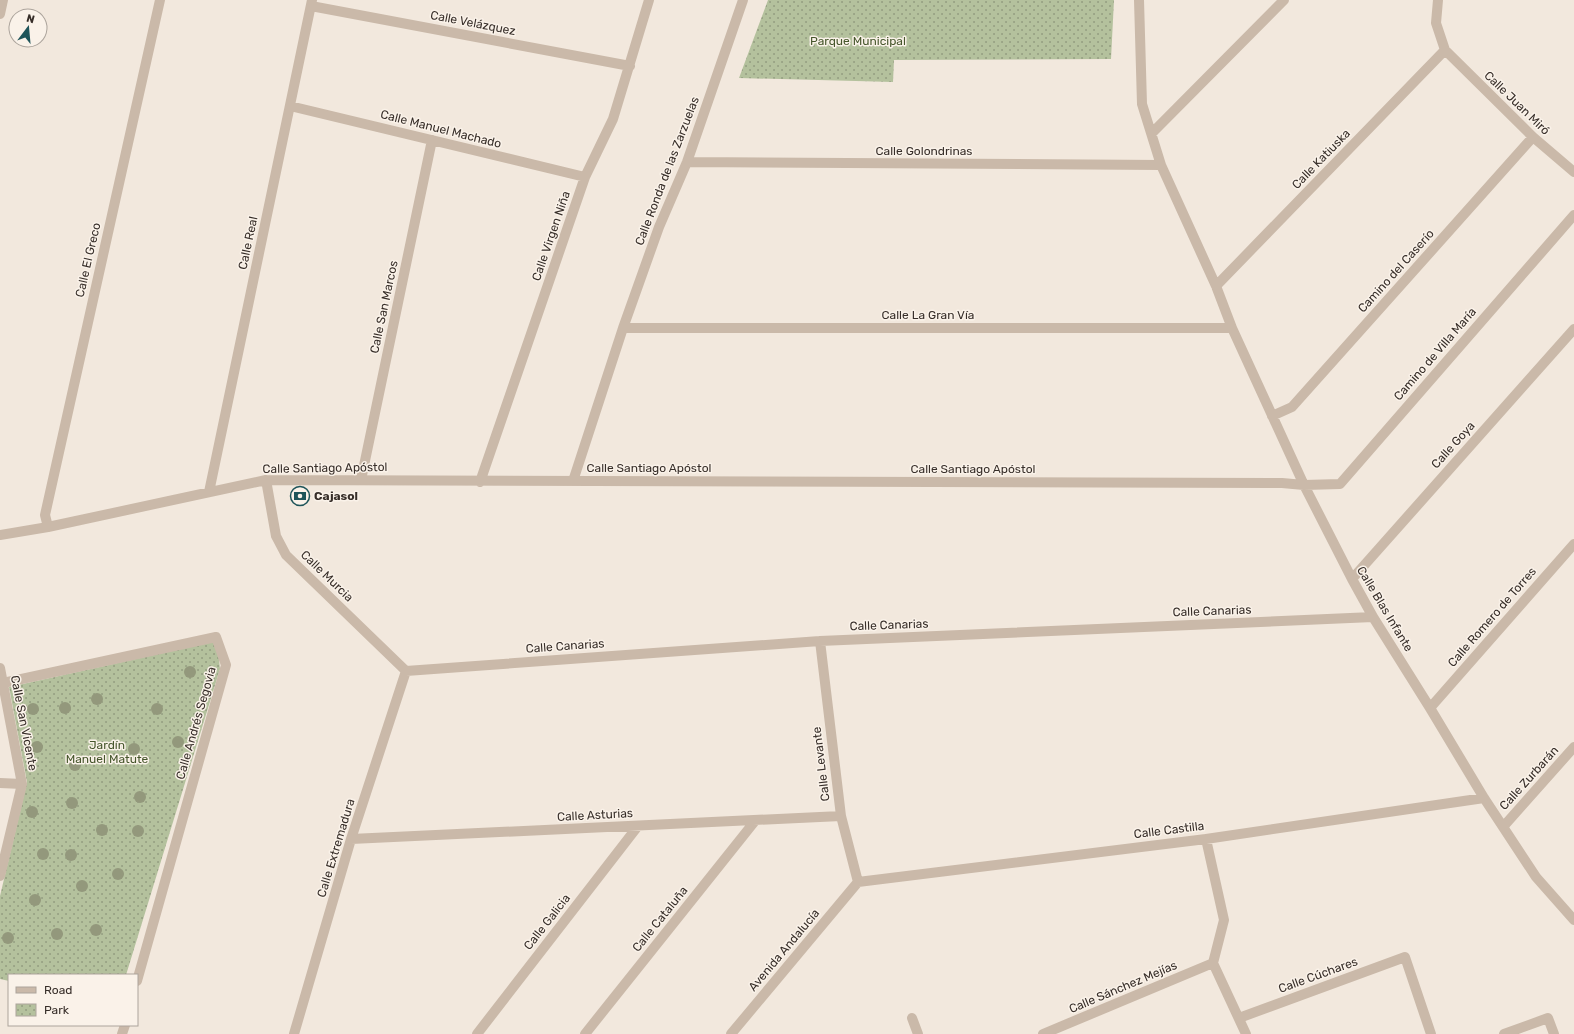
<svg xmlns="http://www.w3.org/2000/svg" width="1574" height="1034" font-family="Rubik,sans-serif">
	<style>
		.park { fill: url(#park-dots) }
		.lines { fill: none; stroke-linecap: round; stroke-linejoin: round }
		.minor { stroke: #cab9a9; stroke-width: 10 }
		.tree { fill: #93987c }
		.labels { text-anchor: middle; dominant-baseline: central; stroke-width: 3; stroke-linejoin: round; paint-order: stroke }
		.street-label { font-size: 12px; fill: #372e29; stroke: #faf2e9 }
		.park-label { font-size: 12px; fill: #46562c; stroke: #faf2e9 }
		.poi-label { font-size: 12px; font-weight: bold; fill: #372e29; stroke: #faf2e9; text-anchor: start }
	</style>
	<defs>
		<pattern id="park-dots" width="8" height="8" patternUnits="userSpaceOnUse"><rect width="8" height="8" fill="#b4c19d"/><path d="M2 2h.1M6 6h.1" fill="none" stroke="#939d80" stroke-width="1.8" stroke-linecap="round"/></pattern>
	</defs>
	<rect width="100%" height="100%" fill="#f2e8dd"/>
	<path class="park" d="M 768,0 L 1114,0 L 1111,59 L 894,60 L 893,82 L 739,78 Z
		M 217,641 L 220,669 L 126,975 L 9,975 L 9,981 L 0,979 L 0,896 L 27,782 L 9,687 Z"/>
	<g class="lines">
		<path class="minor" d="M 1139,0 L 1142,104 L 1161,165 L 1216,286 L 1232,328 L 1304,485 L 1352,579 L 1373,617 L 1430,708 L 1484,798 L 1536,877 L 1574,920
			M 1438,0 L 1436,23 L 1445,50 L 1533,137 L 1574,172
			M 311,6 L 630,66
			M 0,14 L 3,0
			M 290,106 L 585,177
			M 1152,133 L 1284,0
			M 687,162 L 1161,165
			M 1216,286 L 1445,50
			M 623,328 L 1232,328
			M 1272,416 L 1292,407 L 1533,137
			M 266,480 L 276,536 L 286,555 L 406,671
			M 361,480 L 432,140
			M 573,481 L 623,328 L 659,227 L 687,162 L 743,0
			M 480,482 L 585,177 L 613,119 L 649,0
			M 209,492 L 312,0
			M 48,527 L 45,515 L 160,0
			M 0,535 L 48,527 L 266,480 L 1282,483 L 1304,485 L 1340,484 L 1574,215
			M 1352,579 L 1574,329
			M 820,641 L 841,816 L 858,882
			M 0,668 L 22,784 L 0,876
			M 406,671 L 820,641 L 1373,617
			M 3,683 L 216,637 L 226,665 L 137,981
			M 1430,708 L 1574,544
			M 0,783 L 22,784
			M 1503,827 L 1574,747
			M 351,839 L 841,816
			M 1206,839 L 1224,920 L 1213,963 L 1246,1034
			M 858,882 L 1206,839 L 1484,798
			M 912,1018 L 918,1034
			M 1239,1018 L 1405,957 L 1431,1034
			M 122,1034 L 125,1025
			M 294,1034 L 351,839 L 406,671
			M 477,1034 L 638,826
			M 585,1034 L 755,821
			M 731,1034 L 858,882
			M 1043,1034 L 1213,963
			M 1504,1034 L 1548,1018 L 1554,1034"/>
	</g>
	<g class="tree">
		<circle cx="190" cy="672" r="6"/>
		<circle cx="97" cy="699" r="6"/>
		<circle cx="65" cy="708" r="6"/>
		<circle cx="33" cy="709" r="6"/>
		<circle cx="157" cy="709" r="6"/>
		<circle cx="178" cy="742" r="6"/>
		<circle cx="37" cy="747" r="6"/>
		<circle cx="134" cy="749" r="6"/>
		<circle cx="75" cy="765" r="6"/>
		<circle cx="140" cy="797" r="6"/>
		<circle cx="72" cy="803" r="6"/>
		<circle cx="32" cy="812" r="6"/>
		<circle cx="102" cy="830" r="6"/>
		<circle cx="138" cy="831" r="6"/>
		<circle cx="43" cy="854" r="6"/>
		<circle cx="71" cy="855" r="6"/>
		<circle cx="118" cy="874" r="6"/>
		<circle cx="82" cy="886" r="6"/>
		<circle cx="35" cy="900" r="6"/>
		<circle cx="96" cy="930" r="6"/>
		<circle cx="57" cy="934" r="6"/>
		<circle cx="8" cy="938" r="6"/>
	</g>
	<defs>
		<g id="bank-ring" transform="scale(1)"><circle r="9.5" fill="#faf2e9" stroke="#1e5459" stroke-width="1.5"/><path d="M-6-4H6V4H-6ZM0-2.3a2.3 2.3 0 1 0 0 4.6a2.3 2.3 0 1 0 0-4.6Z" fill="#1e5459"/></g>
	</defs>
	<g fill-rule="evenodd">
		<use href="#bank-ring" x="300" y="496"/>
	</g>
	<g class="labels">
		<g class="street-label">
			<text transform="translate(473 23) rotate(11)">Calle Velázquez</text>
			<text transform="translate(1517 103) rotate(44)">Calle Juan Miró</text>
			<text transform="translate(441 129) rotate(14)">Calle Manuel Machado</text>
			<text x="924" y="151">Calle Golondrinas</text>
			<text transform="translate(1321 159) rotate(-46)">Calle Katiuska</text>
			<text transform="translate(667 171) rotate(-69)">Calle Ronda de las Zarzuelas</text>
			<text transform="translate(551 236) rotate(-71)">Calle Virgen Niña</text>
			<text transform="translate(248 243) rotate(-78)">Calle Real</text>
			<text transform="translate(88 260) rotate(-77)">Calle El Greco</text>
			<text transform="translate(1396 271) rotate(-48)">Camino del Caserío</text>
			<text transform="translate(384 307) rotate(-78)">Calle San Marcos</text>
			<text x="928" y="315">Calle La Gran Vía</text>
			<text transform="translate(1435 354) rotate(-49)">Camino de Villa María</text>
			<text transform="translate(1453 445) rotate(-48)">Calle Goya</text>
			<text transform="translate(325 468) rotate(-1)">Calle Santiago Apóstol</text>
			<text x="649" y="468">Calle Santiago Apóstol</text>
			<text x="973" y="469">Calle Santiago Apóstol</text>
			<text transform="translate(327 576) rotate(44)">Calle Murcia</text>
			<text transform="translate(1385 609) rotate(59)">Calle Blas Infante</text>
			<text transform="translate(1212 611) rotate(-2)">Calle Canarias</text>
			<text transform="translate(1492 617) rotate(-49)">Calle Romero de Torres</text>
			<text transform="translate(889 625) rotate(-2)">Calle Canarias</text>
			<text transform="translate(565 646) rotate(-4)">Calle Canarias</text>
			<text transform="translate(24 723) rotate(79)">Calle San Vicente</text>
			<text transform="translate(196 723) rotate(-74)">Calle Andrés Segovia</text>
			<text transform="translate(821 764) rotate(-97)">Calle Levante</text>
			<text transform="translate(1529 778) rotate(-48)">Calle Zurbarán</text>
			<text transform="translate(595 815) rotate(-3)">Calle Asturias</text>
			<text transform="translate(1169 830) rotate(-7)">Calle Castilla</text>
			<text transform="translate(336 848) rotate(-73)">Calle Extremadura</text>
			<text transform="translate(660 919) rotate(-51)">Calle Cataluña</text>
			<text transform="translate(547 922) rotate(-52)">Calle Galicia</text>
			<text transform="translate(784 950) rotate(-50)">Avenida Andalucía</text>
			<text transform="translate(1318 975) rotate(-20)">Calle Cúchares</text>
			<text transform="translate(1123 987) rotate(-23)">Calle Sánchez Mejías</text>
		</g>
		<g class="park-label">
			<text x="858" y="41">Parque Municipal</text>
			<text x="107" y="745">Jardín<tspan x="107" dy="14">Manuel Matute</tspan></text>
		</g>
		<g class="poi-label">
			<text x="314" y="496">Cajasol</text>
		</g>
	</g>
	<rect x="8" y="974" width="130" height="52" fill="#faf2e9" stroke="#aca49c"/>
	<rect x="16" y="987" width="20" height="6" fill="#cab9a9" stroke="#aca49c"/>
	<text x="44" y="994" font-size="12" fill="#372e29">Road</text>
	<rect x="16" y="1004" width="20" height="12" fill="url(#park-dots)" stroke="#aca49c"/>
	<text x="44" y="1014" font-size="12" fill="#372e29">Park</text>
	<g transform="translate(28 28) rotate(16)"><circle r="19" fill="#faf2e9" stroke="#aca49c"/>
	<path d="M0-3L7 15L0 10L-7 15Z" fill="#1e5459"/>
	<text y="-6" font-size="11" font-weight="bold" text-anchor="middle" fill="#372e29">N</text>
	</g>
</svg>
